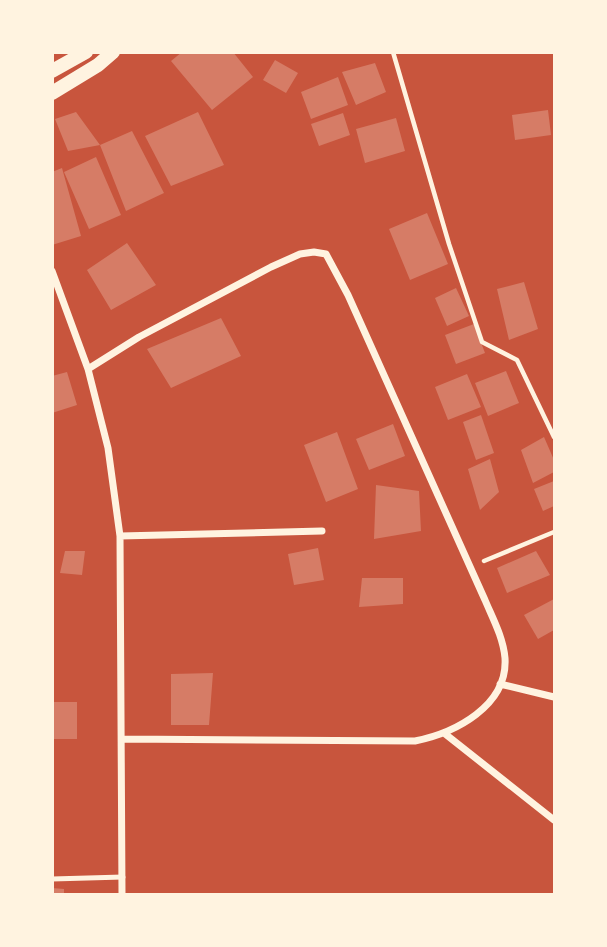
<svg xmlns="http://www.w3.org/2000/svg" width="607" height="947" font-family="'Fira Sans',sans-serif">
	<style>
		.building { fill: #d67c66 }
		.lines { fill: none; stroke-linecap: round; stroke-linejoin: round }
		.path { stroke: #fff3e0; stroke-width: 4.5 }
		.service { stroke: #fff3e0; stroke-width: 5 }
		.minor { stroke: #fff3e0; stroke-width: 7 }
		.secondary { stroke: #fff3e0; stroke-width: 14 }
	</style>
	<rect width="100%" height="100%" fill="#c8553d"/>
	<path class="building" d="M 182,52 L 233,52 L 253,77 L 212,110 L 171,61 Z
		M 275,60 L 298,73 L 286,93 L 263,80 Z
		M 375,63 L 386,92 L 356,105 L 342,72 Z
		M 338,77 L 348,105 L 311,119 L 301,92 Z
		M 548,110 L 551,135 L 515,140 L 512,115 Z
		M 76,112 L 100,145 L 68,151 L 55,119 Z
		M 198,112 L 224,165 L 171,186 L 145,136 Z
		M 343,113 L 350,135 L 319,146 L 311,124 Z
		M 396,118 L 405,151 L 365,163 L 356,129 Z
		M 132,131 L 164,193 L 126,211 L 100,145 Z
		M 96,157 L 121,215 L 89,229 L 64,172 Z
		M 62,168 L 81,236 L 52,245 L 52,172 Z
		M 427,213 L 448,264 L 410,280 L 389,229 Z
		M 127,243 L 156,285 L 111,310 L 87,270 Z
		M 524,282 L 538,329 L 509,340 L 497,289 Z
		M 456,288 L 469,316 L 447,326 L 435,298 Z
		M 221,318 L 241,356 L 171,388 L 147,349 Z
		M 474,324 L 485,353 L 456,364 L 445,335 Z
		M 506,371 L 519,403 L 488,416 L 475,383 Z
		M 67,372 L 77,405 L 52,413 L 52,376 Z
		M 467,374 L 481,407 L 448,420 L 435,387 Z
		M 481,415 L 494,453 L 476,460 L 463,422 Z
		M 393,424 L 405,456 L 369,470 L 356,439 Z
		M 337,432 L 358,489 L 326,502 L 304,445 Z
		M 544,437 L 554,460 L 554,472 L 533,483 L 521,450 Z
		M 490,459 L 499,492 L 480,510 L 468,469 Z
		M 554,481 L 554,506 L 543,511 L 534,489 Z
		M 376,485 L 419,491 L 421,531 L 374,539 Z
		M 318,548 L 324,580 L 294,585 L 288,554 Z
		M 65,551 L 85,551 L 82,575 L 60,573 Z
		M 536,551 L 550,575 L 507,593 L 497,568 Z
		M 362,578 L 403,578 L 403,604 L 359,607 Z
		M 554,599 L 554,630 L 538,639 L 524,615 Z
		M 213,673 L 209,725 L 171,725 L 171,674 Z
		M 52,702 L 77,702 L 77,739 L 52,739 Z
		M 52,888 L 64,889 L 64,894 L 52,894 Z"/>
	<g class="lines">
		<path class="path" d="M 393,52 L 449,244 L 482,342 L 517,360 L 554,437
			M 484,561 L 554,532"/>
		<path class="service" d="M 52,879 L 123,877"/>
		<path class="minor" d="M 52,271 L 88,369 L 139,337 L 271,267 L 300,254 L 314,252 L 326,254 L 348,295 L 485,600 C 493,619 503,637 505,658 C 508,706 455,733 415,741 L 123,739
			M 88,369 L 108,448 L 120,536 L 122,894
			M 120,536 L 322,531
			M 500,684 L 554,697
			M 444,733 L 554,820"/>
		<path class="secondary" d="M 52,71 L 86,52
			M 52,93 L 98,65 L 113,52"/>
	</g>
	<rect width="607" height="947" fill="none" stroke="#fff3e0" stroke-width="108"/>
</svg>
